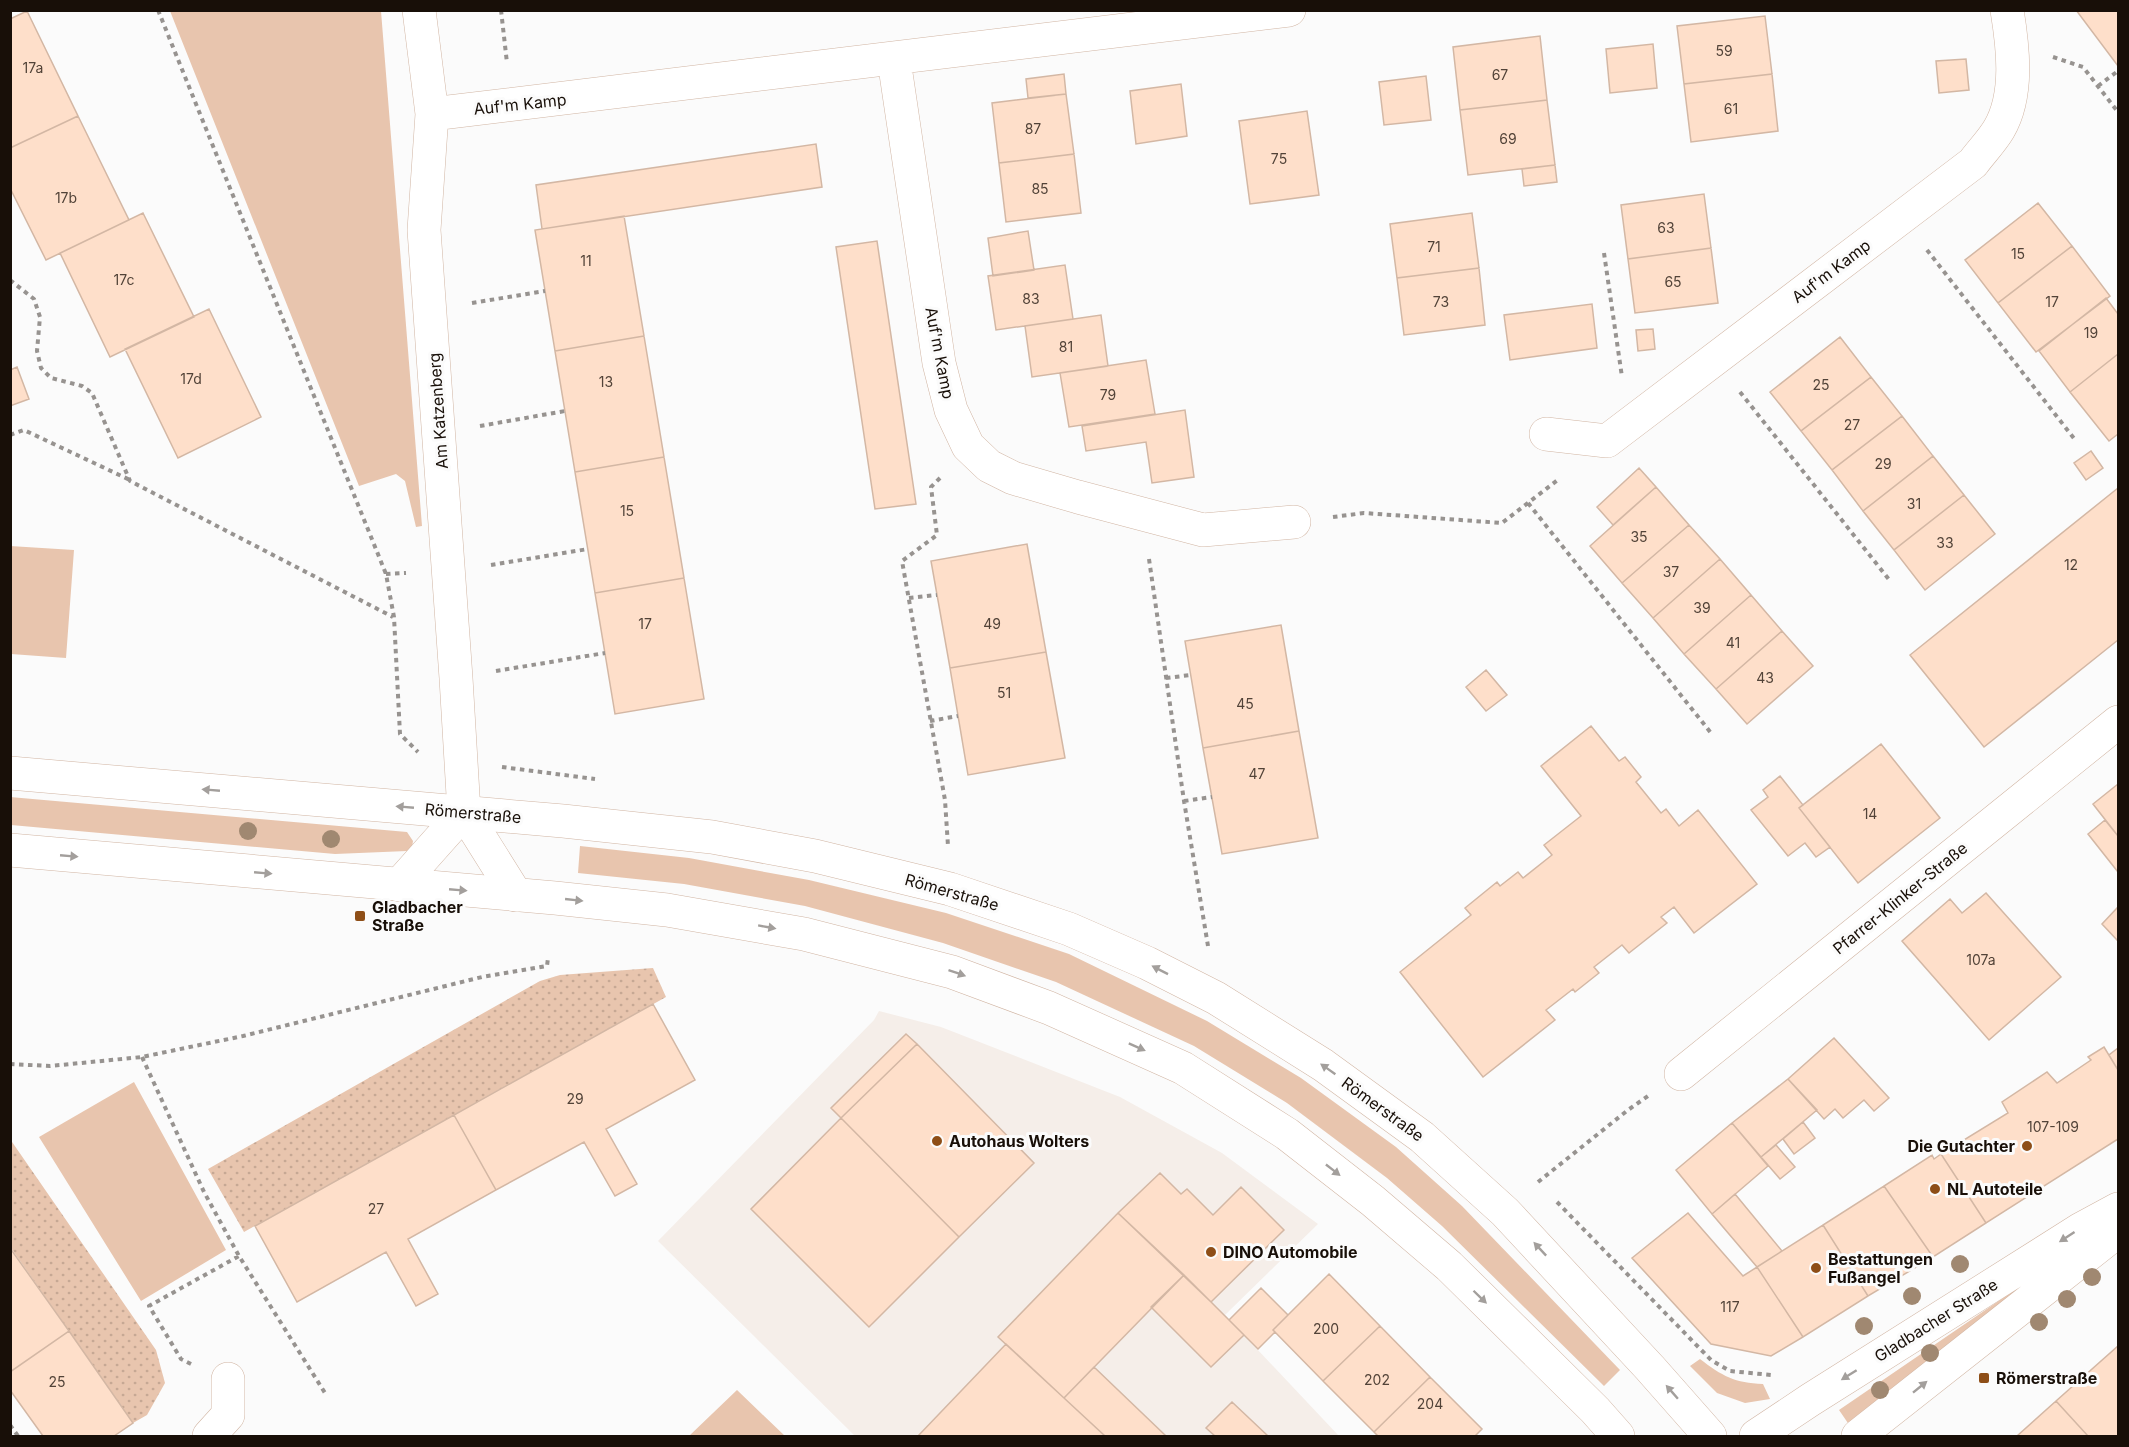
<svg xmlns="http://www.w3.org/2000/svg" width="2129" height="1447" font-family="Inter,sans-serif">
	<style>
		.built { fill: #f5eee9 }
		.green { fill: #e8c5ae }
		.garden { fill: url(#garden-dots) }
		.building { fill: #fedfca; stroke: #d3b7a4; stroke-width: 1.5 }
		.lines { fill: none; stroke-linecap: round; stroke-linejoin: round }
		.street-casing { stroke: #d1b5a3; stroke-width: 34 }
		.secondary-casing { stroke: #d1b5a3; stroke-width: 34 }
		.path { stroke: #979390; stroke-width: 4; stroke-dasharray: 4.5 4.5; stroke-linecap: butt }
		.street { stroke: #fff; stroke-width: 33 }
		.secondary { stroke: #fff; stroke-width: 33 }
		.tree { fill: #a08871 }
		.oneway { fill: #a39f9c }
		.poi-dot { fill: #8e4e17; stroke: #fbfbfb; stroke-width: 2 }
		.labels { text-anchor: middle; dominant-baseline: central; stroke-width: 6; stroke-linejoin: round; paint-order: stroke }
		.number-label { font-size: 14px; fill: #524338 }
		.street-label { font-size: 16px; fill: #180f08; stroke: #fbfbfb }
		.poi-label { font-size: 16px; font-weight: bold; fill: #180f08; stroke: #fbfbfb; text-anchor: start }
	</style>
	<defs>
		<pattern id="garden-dots" width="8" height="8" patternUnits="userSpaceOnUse" patternTransform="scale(1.5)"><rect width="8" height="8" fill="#e8c5ae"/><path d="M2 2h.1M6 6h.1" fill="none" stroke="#c6a894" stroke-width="1.8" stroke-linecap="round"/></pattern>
	</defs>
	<rect width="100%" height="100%" fill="#fbfbfb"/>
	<path class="built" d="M 879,1011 L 941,1027 L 1120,1097 L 1222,1153 L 1318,1224 L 1225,1315 L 1339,1436 L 855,1436 L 658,1241 L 874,1020 Z"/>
	<path class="green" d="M 170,11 L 381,11 L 422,526 L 416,527 L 405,481 L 396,474 L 359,486 Z
		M 10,546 L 74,550 L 66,658 L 11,654 Z
		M 10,797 L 407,832 L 413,841 L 412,847 L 407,851 L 335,854 L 11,825 Z
		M 580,846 L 689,858 L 809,880 L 946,913 L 1069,954 L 1207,1021 L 1301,1078 L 1396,1147 L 1462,1206 L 1620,1370 L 1604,1386 L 1442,1226 L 1387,1178 L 1287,1103 L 1194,1046 L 1056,982 L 943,943 L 805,906 L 684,884 L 578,873 Z
		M 134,1082 L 226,1250 L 141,1301 L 39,1137 Z
		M 2036,1284 L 1852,1429 L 1839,1410 L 2022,1285 Z
		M 1700,1359 C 1722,1376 1735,1383 1763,1384 L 1770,1399 L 1745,1403 L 1717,1393 L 1690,1366 Z
		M 737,1390 L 785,1436 L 689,1436 Z"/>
	<path class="garden" d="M 653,968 L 666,997 L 244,1232 L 208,1169 L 540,981 L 560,975 Z
		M 10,1139 L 156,1350 L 165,1383 L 147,1415 L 133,1423 L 11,1248 Z"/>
	<path class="building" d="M 2076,10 L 2118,10 L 2118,66 Z
		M 27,11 L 78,116 L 10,148 L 10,19 Z
		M 1765,16 L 1772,74 L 1684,84 L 1677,26 Z
		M 1540,36 L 1547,100 L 1460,110 L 1453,47 Z
		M 1653,44 L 1657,88 L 1610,93 L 1606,49 Z
		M 1966,59 L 1969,90 L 1939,93 L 1936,61 Z
		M 1064,74 L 1066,94 L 1028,98 L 1026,79 Z
		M 1772,74 L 1778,131 L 1691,142 L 1684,84 Z
		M 1426,76 L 1431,120 L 1384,125 L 1379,82 Z
		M 1181,84 L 1187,136 L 1136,144 L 1130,91 Z
		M 1066,94 L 1074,154 L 999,163 L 992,103 Z
		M 1547,100 L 1555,165 L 1468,175 L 1460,110 Z
		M 1307,111 L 1319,195 L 1250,204 L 1239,121 Z
		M 78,116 L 129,220 L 46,260 L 10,188 L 10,148 Z
		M 816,144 L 822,187 L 542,229 L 536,185 Z
		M 1074,154 L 1081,213 L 1006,222 L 999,163 Z
		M 1555,165 L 1557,182 L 1524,186 L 1522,169 Z
		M 1704,194 L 1711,248 L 1628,259 L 1621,205 Z
		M 2038,203 L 2072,246 L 1998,303 L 1965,260 Z
		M 143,213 L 194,317 L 110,357 L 60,253 Z
		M 1472,213 L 1479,268 L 1397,278 L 1390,224 Z
		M 624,216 L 644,336 L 555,351 L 535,230 Z
		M 1028,231 L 1034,270 L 993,276 L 988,238 Z
		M 877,241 L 916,504 L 875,509 L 836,247 Z
		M 2072,246 L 2110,296 L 2036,352 L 1998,303 Z
		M 1711,248 L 1718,303 L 1635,313 L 1628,259 Z
		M 1065,265 L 1073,319 L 996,330 L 988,276 Z
		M 1479,268 L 1485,325 L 1404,335 L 1397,278 Z
		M 2106,298 L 2118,314 L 2118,354 L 2070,392 L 2039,351 Z
		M 1592,304 L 1597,348 L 1510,360 L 1504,315 Z
		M 209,309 L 261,417 L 178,458 L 125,349 Z
		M 1101,315 L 1108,366 L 1032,377 L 1025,326 Z
		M 1653,329 L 1655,349 L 1638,351 L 1636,330 Z
		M 644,336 L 664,457 L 575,472 L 555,351 Z
		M 1840,337 L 1871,377 L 1801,431 L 1770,392 Z
		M 2118,354 L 2118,434 L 2109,441 L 2070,392 Z
		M 1146,360 L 1155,414 L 1069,427 L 1060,373 Z
		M 17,367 L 29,399 L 10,406 L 10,370 Z
		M 1871,377 L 1902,416 L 1832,470 L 1801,431 Z
		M 1185,410 L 1194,477 L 1152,483 L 1146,442 L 1086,451 L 1082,426 Z
		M 1902,416 L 1933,456 L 1863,511 L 1832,470 Z
		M 2091,451 L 2103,468 L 2086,480 L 2074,463 Z
		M 1933,456 L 1964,495 L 1894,550 L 1863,511 Z
		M 664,457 L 684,578 L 595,593 L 575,472 Z
		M 1639,468 L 1656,487 L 1613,525 L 1597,507 Z
		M 1656,487 L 1689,525 L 1622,583 L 1590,546 Z
		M 2118,488 L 2118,640 L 1984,747 L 1910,655 Z
		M 1964,495 L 1995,534 L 1925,590 L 1894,550 Z
		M 1689,525 L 1720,559 L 1653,618 L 1622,583 Z
		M 1027,544 L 1046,652 L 950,668 L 931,561 Z
		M 1720,559 L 1751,595 L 1684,654 L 1653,618 Z
		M 684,578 L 704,699 L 615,714 L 595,593 Z
		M 1751,595 L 1782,631 L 1716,689 L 1684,654 Z
		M 1281,625 L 1299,731 L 1203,748 L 1185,641 Z
		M 1782,631 L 1813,666 L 1747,724 L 1716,689 Z
		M 1046,652 L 1065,758 L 968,775 L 950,668 Z
		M 1486,670 L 1507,695 L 1486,711 L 1466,687 Z
		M 1591,726 L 1619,761 L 1625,757 L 1641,777 L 1636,782 L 1661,813 L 1666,809 L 1679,826 L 1698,810 L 1757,884 L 1694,933 L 1674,907 L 1661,917 L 1667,923 L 1629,953 L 1622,945 L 1594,967 L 1599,973 L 1575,992 L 1573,989 L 1546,1010 L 1555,1020 L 1483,1077 L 1400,972 L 1471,915 L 1465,908 L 1497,882 L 1500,886 L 1518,872 L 1523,878 L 1552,855 L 1544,845 L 1581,816 L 1541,766 Z
		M 1299,731 L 1318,838 L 1222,854 L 1203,748 Z
		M 1881,744 L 1940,818 L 1858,883 L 1799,808 Z
		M 1780,776 L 1803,805 L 1799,808 L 1830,847 L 1816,857 L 1805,843 L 1788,856 L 1751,810 L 1768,797 L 1763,790 Z
		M 2118,784 L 2118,836 L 2093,804 Z
		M 2105,820 L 2118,836 L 2118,872 L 2088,834 Z
		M 1986,893 L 2061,977 L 1989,1040 L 1902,941 L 1950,899 L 1962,913 Z
		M 2118,907 L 2118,941 L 2102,924 Z
		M 653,1004 L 695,1080 L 606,1129 L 637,1184 L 615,1196 L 584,1142 L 496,1190 L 454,1115 Z
		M 906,1034 L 917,1044 L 841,1118 L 831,1108 Z
		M 1834,1038 L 1889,1098 L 1874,1111 L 1864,1100 L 1843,1118 L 1835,1109 L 1824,1119 L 1788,1079 Z
		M 917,1044 L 1034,1163 L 959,1237 L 841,1118 Z
		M 2104,1047 L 2118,1070 L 2118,1139 L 1986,1223 L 1941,1154 L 2008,1113 L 2002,1102 L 2047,1072 L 2057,1083 L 2091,1060 L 2088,1057 Z
		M 2118,1048 L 2118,1070 L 2109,1055 Z
		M 1788,1079 L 1817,1110 L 1761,1157 L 1732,1123 Z
		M 454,1115 L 496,1190 L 408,1239 L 438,1294 L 416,1306 L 386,1252 L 297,1302 L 255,1226 Z
		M 841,1118 L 959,1237 L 869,1327 L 751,1209 Z
		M 1803,1122 L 1815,1138 L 1794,1154 L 1783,1139 Z
		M 1732,1123 L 1768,1166 L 1712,1214 L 1676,1170 Z
		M 1776,1145 L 1795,1167 L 1780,1179 L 1761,1157 Z
		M 1941,1154 L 1986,1223 L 1933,1257 L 1884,1186 L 1932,1155 L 1934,1159 Z
		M 1160,1173 L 1181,1194 L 1187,1189 L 1213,1215 L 1241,1187 L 1284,1230 L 1211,1302 L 1118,1213 Z
		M 1884,1186 L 1933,1257 L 1868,1296 L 1823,1225 Z
		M 1735,1194 L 1782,1251 L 1757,1267 L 1712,1214 Z
		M 1118,1213 L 1184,1275 L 1064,1398 L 998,1337 Z
		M 1688,1213 L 1743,1276 L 1757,1267 L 1803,1337 L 1771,1356 L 1711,1344 L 1632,1258 Z
		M 1823,1225 L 1868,1296 L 1803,1337 L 1757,1267 Z
		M 10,1248 L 69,1331 L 10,1372 Z
		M 1329,1274 L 1380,1326 L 1323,1381 L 1273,1330 Z
		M 1184,1275 L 1244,1335 L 1211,1367 L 1151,1307 Z
		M 1261,1288 L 1288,1315 L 1273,1330 L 1275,1332 L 1258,1349 L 1229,1320 Z
		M 1380,1326 L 1430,1377 L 1374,1432 L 1323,1381 Z
		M 69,1331 L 133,1423 L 114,1436 L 43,1436 L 10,1390 L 10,1372 Z
		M 1006,1344 L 1064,1398 L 1105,1436 L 918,1436 Z
		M 2118,1346 L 2118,1436 L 2088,1436 L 2056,1401 Z
		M 1094,1367 L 1166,1436 L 1105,1436 L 1064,1398 Z
		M 1430,1377 L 1482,1429 L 1475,1436 L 1378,1436 L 1374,1432 Z
		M 2056,1401 L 2088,1436 L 2017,1436 Z
		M 1232,1402 L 1268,1436 L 1215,1436 L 1206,1428 Z"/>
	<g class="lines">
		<g class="street-casing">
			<path id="street" d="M 419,10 L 432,114 L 424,230 L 456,678 L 464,812 L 516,895
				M 894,60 L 939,363 L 951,410 L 968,446 L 989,466 L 1013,478 L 1078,497 L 1203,530 L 1294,522
				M 432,114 L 1289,10
				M 1546,434 L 1607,441 L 1973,163 C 1981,152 1992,141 1999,129 C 2019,95 2013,47 2007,10
				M 399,885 L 464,812
				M 1681,1074 L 2118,722
				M 209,1436 L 228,1415 L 228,1379"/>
		</g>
		<g class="secondary-casing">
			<path id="secondary" d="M 10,773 L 563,821 L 712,837 L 815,856 L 950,889 L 1069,929 L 1147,963 L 1216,998 L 1323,1065 L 1422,1137 L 1505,1212 L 1650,1368 L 1710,1436
				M 10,850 L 555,898 L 667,910 L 804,934 L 952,972 L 1049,1008 L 1183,1068 L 1287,1134 L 1373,1201 L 1449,1266 L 1595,1410 L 1618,1436
				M 1756,1436 L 1810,1400 L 2081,1229 L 2118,1209
				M 1858,1436 L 2118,1231"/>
		</g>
		<path class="path" d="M 158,10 L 386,574 L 394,617 L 400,734 L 418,752
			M 501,10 L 507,63
			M 2053,57 L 2083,67 L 2118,112
			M 2098,86 L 2118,71
			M 1927,250 L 2076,441
			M 1604,253 L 1622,377
			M 10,280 L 34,299 L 40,317 L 37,351 L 41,368 L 51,378 L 82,386 L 92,393 L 130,481 L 393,617
			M 472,303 L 545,291
			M 1740,392 L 1891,582
			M 480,426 L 565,411
			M 10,435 L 24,430 L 130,480
			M 940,478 L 931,487 L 937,535 L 902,561 L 945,800 L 948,846
			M 1528,503 L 1711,733
			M 1333,517 L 1364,513 L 1502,523 L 1559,479
			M 1149,559 L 1184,801 L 1208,946
			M 491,565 L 588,549
			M 386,574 L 406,573
			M 909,598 L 937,595
			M 496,671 L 605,653
			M 1166,678 L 1191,675
			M 930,721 L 958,716
			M 502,767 L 595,779
			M 1184,801 L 1212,797
			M 142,1057 L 204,1192 L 239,1256 L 325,1393
			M 10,1064 L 50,1066 L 142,1057 L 243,1036 L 482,977 L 547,966 L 548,958
			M 1538,1182 L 1628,1110 L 1648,1096
			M 1557,1202 L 1711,1360 L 1730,1371 L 1771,1375
			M 191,1364 L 181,1359 L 149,1306 L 239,1256
			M 10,1425 L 18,1436"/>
		<use href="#street" class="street"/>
		<use href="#secondary" class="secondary"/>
	</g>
	<g class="tree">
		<circle cx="248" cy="831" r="9"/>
		<circle cx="331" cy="839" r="9"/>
		<circle cx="1960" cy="1264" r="9"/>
		<circle cx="2092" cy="1277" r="9"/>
		<circle cx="1912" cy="1296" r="9"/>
		<circle cx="2067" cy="1299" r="9"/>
		<circle cx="2039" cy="1322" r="9"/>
		<circle cx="1864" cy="1326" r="9"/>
		<circle cx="1930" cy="1353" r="9"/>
		<circle cx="1880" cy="1390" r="9"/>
	</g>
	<defs><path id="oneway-solid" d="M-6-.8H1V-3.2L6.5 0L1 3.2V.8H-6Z" transform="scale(1.5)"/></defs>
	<g class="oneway">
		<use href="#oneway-solid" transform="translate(211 790) rotate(-175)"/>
		<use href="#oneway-solid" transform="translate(405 807) rotate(-175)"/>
		<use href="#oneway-solid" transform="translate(69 856) rotate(5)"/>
		<use href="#oneway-solid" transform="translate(263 873) rotate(5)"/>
		<use href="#oneway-solid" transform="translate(458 890) rotate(5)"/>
		<use href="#oneway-solid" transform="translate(574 900) rotate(6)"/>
		<use href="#oneway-solid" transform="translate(767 927) rotate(10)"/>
		<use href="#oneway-solid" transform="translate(1160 970) rotate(-153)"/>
		<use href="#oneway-solid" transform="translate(957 973) rotate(19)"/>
		<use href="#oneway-solid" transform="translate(1137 1047) rotate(24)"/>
		<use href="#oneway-solid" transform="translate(1328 1069) rotate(-145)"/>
		<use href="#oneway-solid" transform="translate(1333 1170) rotate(38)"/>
		<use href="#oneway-solid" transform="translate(2067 1237) rotate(147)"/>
		<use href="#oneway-solid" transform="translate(1540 1249) rotate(-133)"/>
		<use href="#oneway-solid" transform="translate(1480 1297) rotate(44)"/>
		<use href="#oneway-solid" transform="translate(1849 1375) rotate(148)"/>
		<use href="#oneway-solid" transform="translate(1920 1387) rotate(-39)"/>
		<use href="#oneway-solid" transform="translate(1672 1392) rotate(-131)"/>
	</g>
	<g class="poi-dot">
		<rect x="354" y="910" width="12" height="12" rx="3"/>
		<circle cx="937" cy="1141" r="6"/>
		<circle cx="2027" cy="1146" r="6"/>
		<circle cx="1935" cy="1189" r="6"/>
		<circle cx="1211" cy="1252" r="6"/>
		<circle cx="1816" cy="1268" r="6"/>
		<rect x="1978" y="1372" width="12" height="12" rx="3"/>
	</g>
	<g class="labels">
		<g class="number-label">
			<text x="1724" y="50">59</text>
			<text x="33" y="67">17a</text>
			<text x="1500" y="74">67</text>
			<text x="1731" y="108">61</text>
			<text x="1033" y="128">87</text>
			<text x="1508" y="138">69</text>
			<text x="1279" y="158">75</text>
			<text x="1040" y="188">85</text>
			<text x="66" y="197">17b</text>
			<text x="1666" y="227">63</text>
			<text x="1434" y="246">71</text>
			<text x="2018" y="253">15</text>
			<text x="586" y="260">11</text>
			<text x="124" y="279">17c</text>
			<text x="1673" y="281">65</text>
			<text x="1031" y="298">83</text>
			<text x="1441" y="301">73</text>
			<text x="2052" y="301">17</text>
			<text x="2091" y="332">19</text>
			<text x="1066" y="346">81</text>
			<text x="191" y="378">17d</text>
			<text x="606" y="381">13</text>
			<text x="1821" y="384">25</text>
			<text x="1108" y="394">79</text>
			<text x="1852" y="424">27</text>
			<text x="1883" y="463">29</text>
			<text x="1914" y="503">31</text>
			<text x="627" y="510">15</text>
			<text x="1639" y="536">35</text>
			<text x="1945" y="542">33</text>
			<text x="2071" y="564">12</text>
			<text x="1671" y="571">37</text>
			<text x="1702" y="607">39</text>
			<text x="645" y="623">17</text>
			<text x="992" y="623">49</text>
			<text x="1733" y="642">41</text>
			<text x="1765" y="677">43</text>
			<text x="1004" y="692">51</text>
			<text x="1245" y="703">45</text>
			<text x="1257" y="773">47</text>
			<text x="1870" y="813">14</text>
			<text x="1981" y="959">107a</text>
			<text x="575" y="1098">29</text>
			<text x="2053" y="1126">107-109</text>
			<text x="376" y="1208">27</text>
			<text x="1730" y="1306">117</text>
			<text x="1326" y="1328">200</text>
			<text x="1377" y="1379">202</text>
			<text x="57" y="1381">25</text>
			<text x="1430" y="1403">204</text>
		</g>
		<g class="street-label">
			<text transform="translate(520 104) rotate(-6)">Auf'm Kamp</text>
			<text transform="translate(1831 271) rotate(-37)">Auf'm Kamp</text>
			<text transform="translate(940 353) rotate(79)">Auf'm Kamp</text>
			<text transform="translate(438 411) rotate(-94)">Am Katzenberg</text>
			<text transform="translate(473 813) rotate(5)">Römerstraße</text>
			<text transform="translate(952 892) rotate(16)">Römerstraße</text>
			<text transform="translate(1900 898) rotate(-39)">Pfarrer-Klinker-Straße</text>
			<text transform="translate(1383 1109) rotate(36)">Römerstraße</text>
			<text transform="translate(1936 1320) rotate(-32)">Gladbacher Straße</text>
		</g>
		<g class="poi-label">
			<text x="372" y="907">Gladbacher<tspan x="372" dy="18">Straße</tspan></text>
			<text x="949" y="1141">Autohaus Wolters</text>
			<text x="2015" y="1146" text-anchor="end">Die Gutachter</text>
			<text x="1947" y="1189">NL Autoteile</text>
			<text x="1223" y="1252">DINO Automobile</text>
			<text x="1828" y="1259">Bestattungen<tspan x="1828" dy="18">Fußangel</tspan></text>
			<text x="1996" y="1378">Römerstraße</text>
		</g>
	</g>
	<rect width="2129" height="1447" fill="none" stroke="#180f08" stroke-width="24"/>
</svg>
